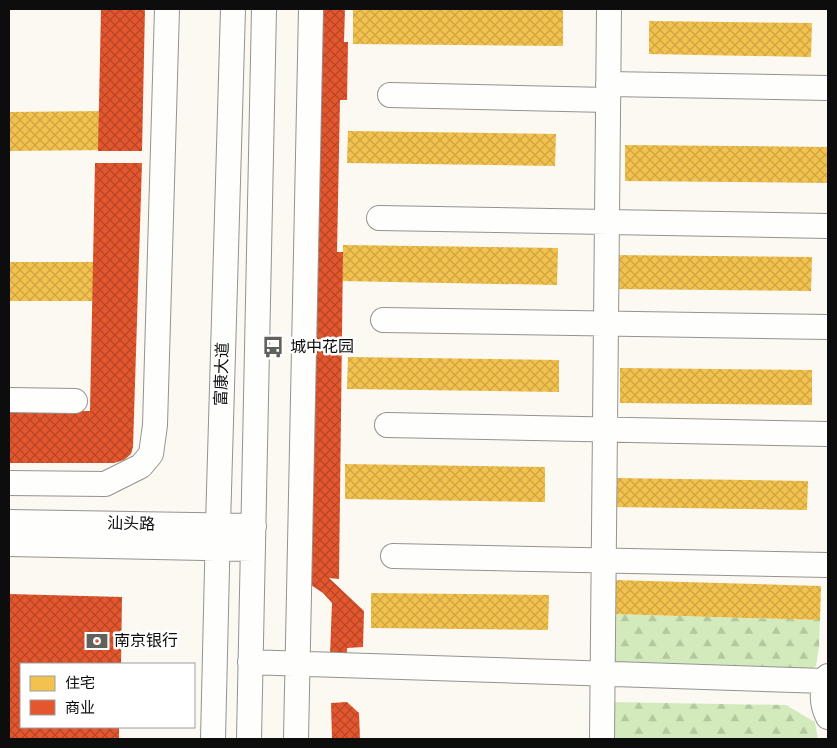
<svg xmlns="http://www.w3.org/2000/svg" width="837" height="748" font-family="Spectral,'Noto Sans SC',serif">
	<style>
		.forest { fill: url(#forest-firs) }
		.homes { fill: url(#homes-cross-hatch) }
		.shops { fill: url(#shops-cross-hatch) }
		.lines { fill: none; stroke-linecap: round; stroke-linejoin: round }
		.minor-casing { stroke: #949390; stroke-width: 26 }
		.minor { stroke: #fefefd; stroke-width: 24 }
		.labels { text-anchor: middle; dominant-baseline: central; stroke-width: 5; stroke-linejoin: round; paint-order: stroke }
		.poi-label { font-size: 16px; fill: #0d0d0d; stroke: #fff; text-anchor: start }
		.street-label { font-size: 16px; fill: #0d0d0d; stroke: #fff }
	</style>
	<defs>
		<pattern id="forest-firs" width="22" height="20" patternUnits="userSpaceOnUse" patternTransform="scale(1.25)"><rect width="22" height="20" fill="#d3ebbc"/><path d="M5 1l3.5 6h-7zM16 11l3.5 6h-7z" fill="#b4c8a0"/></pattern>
		<pattern id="homes-cross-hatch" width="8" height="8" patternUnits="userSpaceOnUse" patternTransform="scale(1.25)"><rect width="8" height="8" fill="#f2c14e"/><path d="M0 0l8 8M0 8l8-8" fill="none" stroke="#cea543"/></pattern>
		<pattern id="shops-cross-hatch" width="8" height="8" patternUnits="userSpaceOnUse" patternTransform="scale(1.25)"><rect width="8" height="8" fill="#e4572e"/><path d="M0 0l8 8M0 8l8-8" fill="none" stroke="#b74626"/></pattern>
	</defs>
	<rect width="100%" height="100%" fill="#fbf9f1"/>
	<path class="forest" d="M 612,614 L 820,620 L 819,647 L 816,666 L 807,671 L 610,667 Z
		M 610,702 L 786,705 L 815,722 L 818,739 L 610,739 Z"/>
	<path class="homes" d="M 353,9 L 563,9 L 563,46 L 353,44 Z
		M 649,21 L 812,23 L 811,57 L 649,54 Z
		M 109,111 L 109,150 L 9,151 L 9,112 Z
		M 348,131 L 556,134 L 555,166 L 347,163 Z
		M 625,145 L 828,147 L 828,183 L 625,181 Z
		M 343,245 L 558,248 L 557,285 L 342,281 Z
		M 613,255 L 812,257 L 811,291 L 613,289 Z
		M 9,262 L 109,262 L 109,301 L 9,301 Z
		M 348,357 L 559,360 L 559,392 L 347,389 Z
		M 620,368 L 812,370 L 812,405 L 620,403 Z
		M 9,416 L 103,416 L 103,454 L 9,455 Z
		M 345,464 L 545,467 L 545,502 L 345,499 Z
		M 614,478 L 808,481 L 807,510 L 614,507 Z
		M 613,580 L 821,586 L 820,620 L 612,614 Z
		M 371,593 L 549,595 L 548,630 L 371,628 Z"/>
	<path class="shops" d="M 101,9 L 145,9 L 142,151 L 98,151 Z
		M 322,9 L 345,9 L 344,42 L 348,42 L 347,100 L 340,100 L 337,252 L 343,252 L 339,579 L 329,578 L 364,611 L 363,647 L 347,648 L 347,655 L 330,655 L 332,603 L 323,593 L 311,585 Z
		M 95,163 L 142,163 L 133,447 L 131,454 L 124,460 L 114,463 L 9,463 L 9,411 L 90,411 Z
		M 9,594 L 122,597 L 121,664 L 21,664 L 21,727 L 119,727 L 119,739 L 9,739 Z
		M 347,702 L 359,713 L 360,739 L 332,739 L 331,703 Z"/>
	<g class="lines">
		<g class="minor-casing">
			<path id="minor" d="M 608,84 L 828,88
				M 390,95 L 608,100
				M 379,218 L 828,226
				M 383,320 L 828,327
				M 9,400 L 75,401
				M 387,425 L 828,434
				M 9,483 L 105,484 L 141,466 L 151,454 L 155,425 L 167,9
				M 9,522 L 254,526
				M 9,544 L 253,549
				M 393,556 L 828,565
				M 250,662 L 825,681
				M 828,676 C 821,689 821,704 828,717
				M 213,739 L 218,525 L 233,9
				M 249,739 L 264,9
				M 296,739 L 311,9
				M 602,739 L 609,9"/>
		</g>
		<use href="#minor" class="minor"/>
	</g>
	<defs>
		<g id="bus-bare" transform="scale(1.725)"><path d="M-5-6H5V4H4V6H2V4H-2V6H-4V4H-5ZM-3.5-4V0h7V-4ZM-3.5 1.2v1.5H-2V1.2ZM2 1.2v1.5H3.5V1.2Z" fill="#60605d" stroke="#fff" stroke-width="2.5" paint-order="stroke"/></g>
		<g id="bank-bare" transform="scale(1.725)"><path d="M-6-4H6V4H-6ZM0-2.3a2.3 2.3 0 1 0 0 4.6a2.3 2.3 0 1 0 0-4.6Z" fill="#60605d" stroke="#fff" stroke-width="2.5" paint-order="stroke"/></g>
	</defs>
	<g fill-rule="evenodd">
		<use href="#bus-bare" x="273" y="347"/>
		<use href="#bank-bare" x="97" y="641"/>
	</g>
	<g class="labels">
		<g class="poi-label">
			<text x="290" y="347">城中花园</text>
			<text x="114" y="641">南京银行</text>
		</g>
		<g class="street-label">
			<text transform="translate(222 374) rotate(-88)">富康大道</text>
			<text transform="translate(131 524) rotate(1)">汕头路</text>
		</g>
	</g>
	<rect width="837" height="748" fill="none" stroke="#0d0d0d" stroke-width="20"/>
	<rect x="20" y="663" width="175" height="65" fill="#ffffff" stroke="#9e9e9e"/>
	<rect x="30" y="676" width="25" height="15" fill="#f2c14e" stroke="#9e9e9e"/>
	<text x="65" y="688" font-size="15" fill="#0d0d0d">住宅</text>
	<rect x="30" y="700" width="25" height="15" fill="#e4572e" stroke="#9e9e9e"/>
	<text x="65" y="713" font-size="15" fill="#0d0d0d">商业</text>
</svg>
